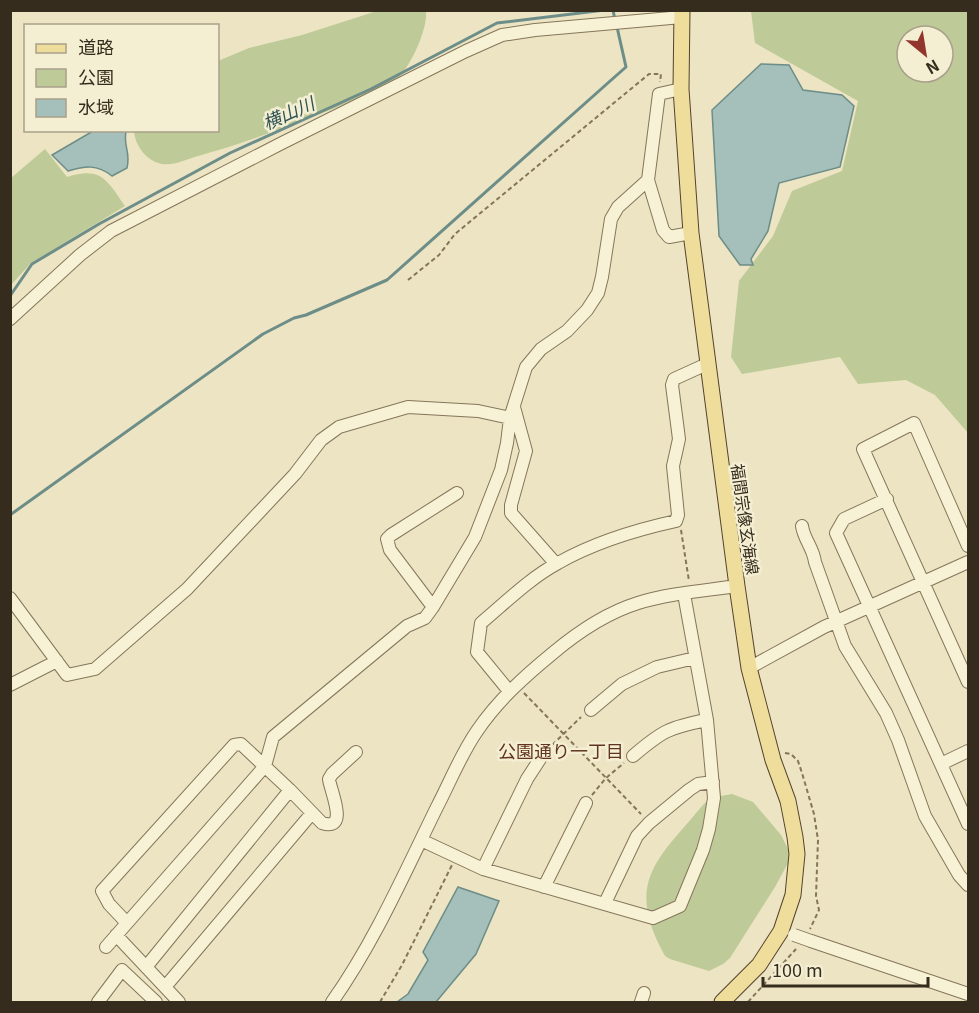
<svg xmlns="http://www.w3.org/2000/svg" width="979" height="1013" font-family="Georgia,'Noto Sans JP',serif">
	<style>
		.green { fill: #beca97; fill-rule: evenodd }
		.water { fill: #a5bfba; stroke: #6c8d88; stroke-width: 1.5 }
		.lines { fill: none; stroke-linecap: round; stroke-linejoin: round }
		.stream { stroke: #6c8d88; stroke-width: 3 }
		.minor-casing { stroke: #85765a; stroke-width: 14 }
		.major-casing { stroke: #53432e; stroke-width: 17 }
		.path { stroke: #85765a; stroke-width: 2; stroke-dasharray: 4.5 3; stroke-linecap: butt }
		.minor { stroke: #f7f1d5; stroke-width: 12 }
		.major { stroke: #eedd9b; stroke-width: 15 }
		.minor-bridge-casing { stroke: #85765a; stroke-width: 14; stroke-linecap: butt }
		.minor-bridge { stroke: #f7f1d5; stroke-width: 12 }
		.labels { text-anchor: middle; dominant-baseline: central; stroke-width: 5; stroke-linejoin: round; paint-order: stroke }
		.street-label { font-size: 16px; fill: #362c1e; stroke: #f4eed2 }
		.water-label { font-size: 18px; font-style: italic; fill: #2e5355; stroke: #f4eed2 }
		.neighbourhood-label { font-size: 18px; fill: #61341f; stroke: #f4eed2 }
	</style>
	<rect width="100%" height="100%" fill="#ece4c2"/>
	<path class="green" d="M 377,11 L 426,11 C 428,28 412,63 400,76 C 395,82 388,86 381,90 C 321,113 260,139 198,156 C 187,159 173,166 162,164 C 146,161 135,145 134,131 L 218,130 L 218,61 L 249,48 L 302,35 Z
		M 751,11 L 968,11 L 968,433 L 935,395 L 906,380 L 858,384 L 840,357 L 742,374 L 731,357 L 739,281 L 773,236 L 792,191 L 842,171 L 858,101 L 755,43 ZM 907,36 L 943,36 L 943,72 L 907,72 Z
		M 45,149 L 67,177 C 101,166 107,180 125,206 L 31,263 L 11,285 L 11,178 Z
		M 732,794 L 753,802 L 781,835 L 789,851 L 788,863 L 775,887 L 730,958 L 723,964 L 709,971 L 670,959 L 665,956 C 624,882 657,860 703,805 L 710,798 Z"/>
	<path class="water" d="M 761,64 L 789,65 L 803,90 L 842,95 L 854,106 L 840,167 L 779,183 L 768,231 L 751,259 L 753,265 L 740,265 L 719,236 L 712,110 Z
		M 93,131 L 126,131 C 123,148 131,151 127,168 L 112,176 C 97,164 85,166 68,171 L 52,155 Z
		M 458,887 L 499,901 L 476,954 L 436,1002 L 397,1002 L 408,994 L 428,960 L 423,952 Z"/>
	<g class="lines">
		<path class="stream" d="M 613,10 L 615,20
			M 10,296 L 32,264 L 99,224 L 230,153 L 371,89 L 497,23 L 605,10
			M 10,515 L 263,334 L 294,318 L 306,315 L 387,280 L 609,82 L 626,67 L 617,27"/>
		<g class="minor-casing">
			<path id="minor" d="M 681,89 L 659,94 L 648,180 L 663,230 L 669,237 L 691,233
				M 10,319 L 80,255 L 111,231 L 280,144 L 466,51 L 502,35 L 535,30 L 682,17
				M 514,407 L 526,451 L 511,505 L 511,513 L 556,564
				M 887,499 L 844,519 L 836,533 L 968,824
				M 802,526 C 804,540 813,547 815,562 L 845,646 L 886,713 L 898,740 L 925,816 L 959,875 L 968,885
				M 968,546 L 914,423 L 863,449 L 968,682
				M 10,598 L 67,675 L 95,669 L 187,589 L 295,474 L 321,440 L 339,427 L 408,407 L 478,411 L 510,418
				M 433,607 L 390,550 L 387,539 L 391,535 L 457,493
				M 749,668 L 824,627 L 968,562
				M 10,685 L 57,661
				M 509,691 L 477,652 L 481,623 C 506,602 530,578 558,563 C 595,542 635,530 676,521 L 678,515 L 673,466 L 679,439 L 672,385 L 674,379 L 707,364
				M 591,710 L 622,684 L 657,667 L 695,658
				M 633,756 C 662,731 670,727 707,720
				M 941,764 L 968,751
				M 421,840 L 483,869 L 653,918 L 680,906 L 703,850 L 709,829 L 714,798 L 707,720 L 684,594
				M 483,869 L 527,779 L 540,759
				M 544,887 L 586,803
				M 605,903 L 637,836 L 649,823 L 689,790 L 698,784 L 713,782
				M 127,923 L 109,904 L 102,891 L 234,745 L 241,744 L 290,790
				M 116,935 L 179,1002
				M 811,941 L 968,994
				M 106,947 L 265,766 L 273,737 L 407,626 L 425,618 L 433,607 L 475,537 L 501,470 L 507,443 L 510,418 L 526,367 L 541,349 L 567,331 L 587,310 L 598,293 L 602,277 L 611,219 L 618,207 L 648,180
				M 146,967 L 290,790 L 322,823 C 350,832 330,790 329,779 L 332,774 L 356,752
				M 165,987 L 312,813
				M 98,1002 L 122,970 L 156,1002
				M 332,1002 C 375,941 404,874 437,807 C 450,782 461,754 477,731 C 498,700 525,676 553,653 C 578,632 606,613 638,603 C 670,593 704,591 737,586
				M 641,1002 L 644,993"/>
		</g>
		<g class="major-casing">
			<path id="major" d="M 682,10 L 681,89 L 691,233 L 737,586 L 749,668 L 773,760 L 788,801 L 795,837 L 797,854 L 793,895 L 781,931 L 759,965 L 722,1002"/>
		</g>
		<path class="path" d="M 408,280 L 439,255 L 455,234 L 649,74 L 661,74 L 660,82
			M 681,530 L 689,581
			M 524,693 L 641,814
			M 547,750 L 581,717
			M 785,753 L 791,754 L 798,761 L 802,773 L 814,814 L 818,840 L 816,896 L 819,910 L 810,929
			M 592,795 L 606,778 L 624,763
			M 380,1002 L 402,965 L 452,865
			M 748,1002 L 796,949"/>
		<use href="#minor" class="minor"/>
		<use href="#major" class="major"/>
		<g class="minor-bridge-casing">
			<path id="minor-bridge" d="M 794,935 L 811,941"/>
		</g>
		<use href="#minor-bridge" class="minor-bridge"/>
	</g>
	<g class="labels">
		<g class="street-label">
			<text transform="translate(746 519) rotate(82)">福間宗像玄海線</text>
		</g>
		<g class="water-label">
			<text transform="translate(288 112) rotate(-24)">横山川</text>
		</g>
		<g class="neighbourhood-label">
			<text x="561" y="750">公園通り一丁目</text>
		</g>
	</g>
	<rect width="979" height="1013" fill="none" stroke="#362c1e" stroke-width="24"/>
	<rect x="24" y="24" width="195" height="108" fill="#f4eed2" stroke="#a8a08a" stroke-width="1.5"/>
	<rect x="36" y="44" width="30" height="9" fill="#eedd9b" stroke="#a8a08a" stroke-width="1.5"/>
	<text x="78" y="54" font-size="18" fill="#362c1e">道路</text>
	<rect x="36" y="69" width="30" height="18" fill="#beca97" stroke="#a8a08a" stroke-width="1.5"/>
	<text x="78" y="84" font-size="18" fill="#362c1e">公園</text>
	<rect x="36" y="99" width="30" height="18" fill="#a5bfba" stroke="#a8a08a" stroke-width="1.5"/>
	<text x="78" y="114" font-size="18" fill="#362c1e">水域</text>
	<g transform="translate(925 54) rotate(150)"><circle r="28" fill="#f4eed2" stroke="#a8a08a" stroke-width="1.5"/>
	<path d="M0-4.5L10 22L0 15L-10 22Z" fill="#92362d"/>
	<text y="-9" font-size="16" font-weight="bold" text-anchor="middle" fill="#362c1e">N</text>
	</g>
	<path d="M763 977v9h165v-9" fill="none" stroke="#362c1e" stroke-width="3"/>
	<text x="772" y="977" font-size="18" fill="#362c1e" stroke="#f4eed2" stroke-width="4.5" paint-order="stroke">100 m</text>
</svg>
